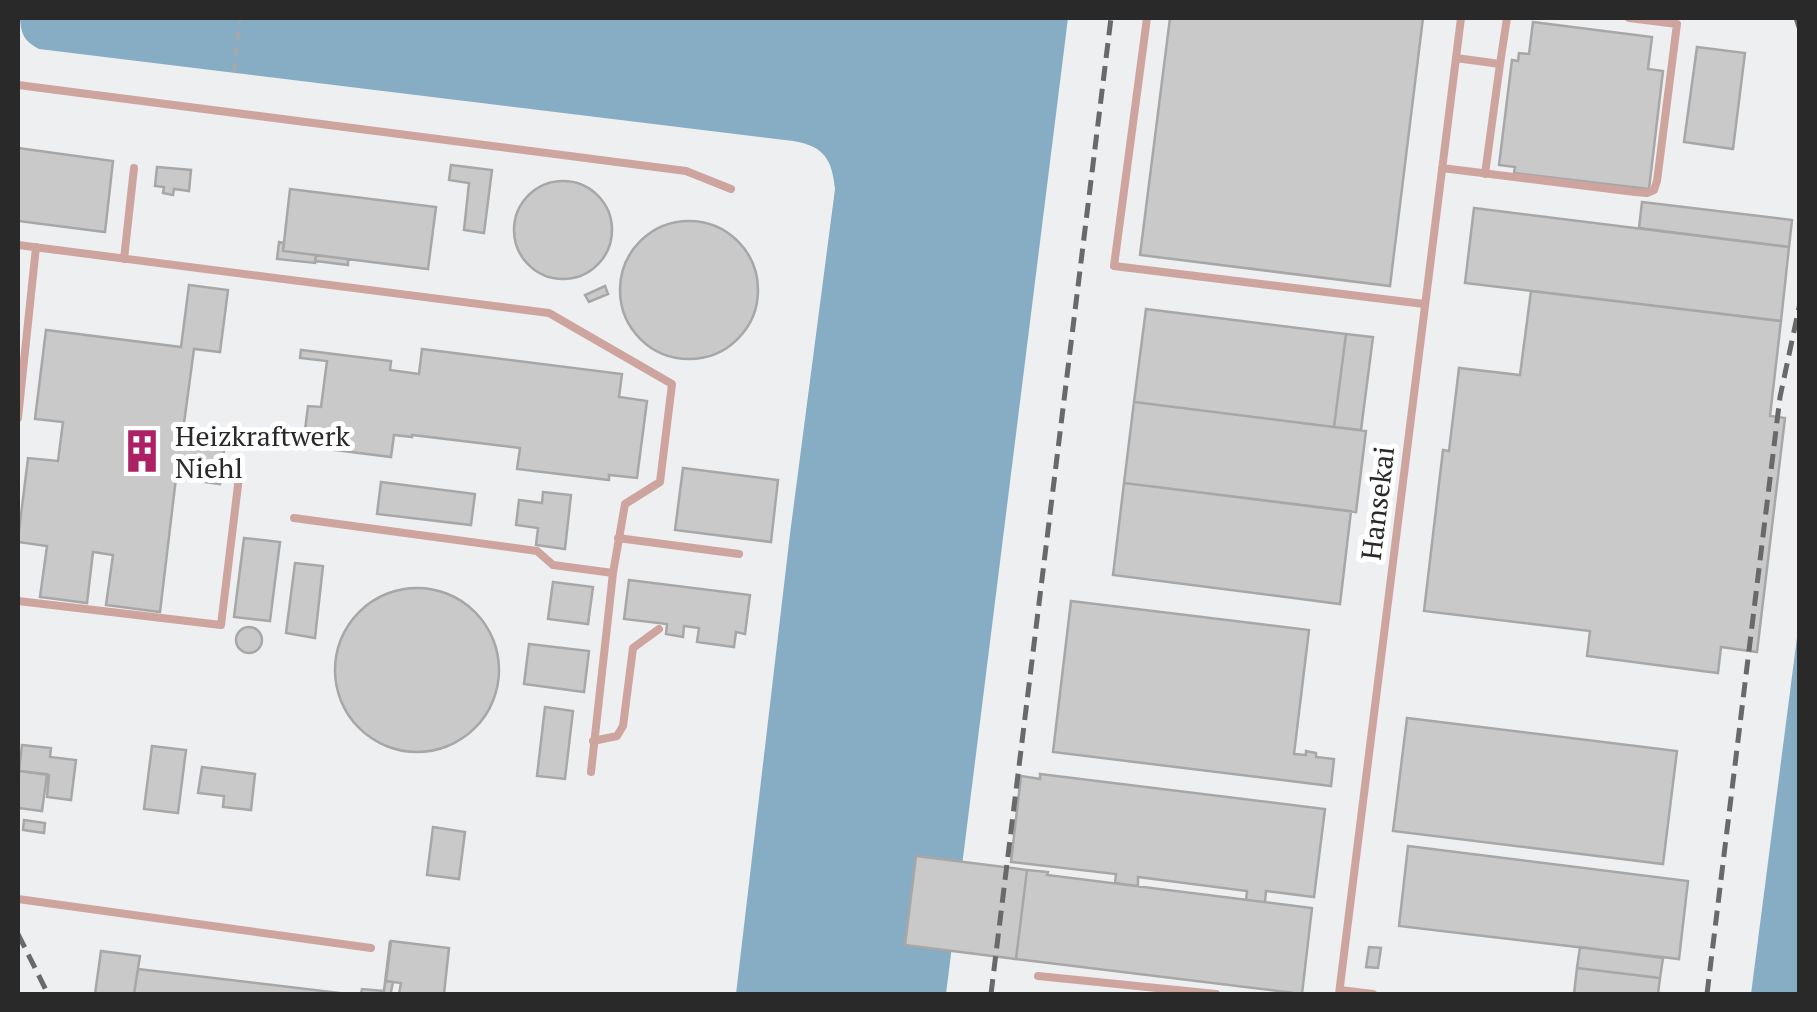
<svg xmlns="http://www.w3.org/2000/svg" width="1817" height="1012" font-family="'PT Serif',serif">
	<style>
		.water { fill: #87adc4 }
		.building { fill: #c9c9ca; stroke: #a8a7a8; stroke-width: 2.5 }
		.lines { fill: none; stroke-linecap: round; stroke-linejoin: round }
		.path { stroke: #a6a7a8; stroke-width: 4; stroke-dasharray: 8 8; stroke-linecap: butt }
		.service { stroke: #cea49f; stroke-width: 8 }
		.rail { stroke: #69696a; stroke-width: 5; stroke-dasharray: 15 8; stroke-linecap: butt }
		.labels { text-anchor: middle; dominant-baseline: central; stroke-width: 10; stroke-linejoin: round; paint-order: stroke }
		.poi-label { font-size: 28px; fill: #29292a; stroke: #fff; text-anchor: start }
		.street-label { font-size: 28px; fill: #29292a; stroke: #fff }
	</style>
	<rect width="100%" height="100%" fill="#eeeff0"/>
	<path class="water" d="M 20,18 L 1068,18 L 946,994 L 736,994 L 790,534 L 835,189 C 832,159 824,146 793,141 L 39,49 C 24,41 21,34 20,18 Z
		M 1799,622 L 1799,994 L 1751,994 Z"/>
	<path class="building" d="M 1170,18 L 1423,18 L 1390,286 L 1140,255 Z
		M 1533,22 L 1652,37 L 1648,69 L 1663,71 L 1649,189 L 1514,173 L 1515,167 L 1499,165 L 1512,60 L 1518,61 L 1519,53 L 1529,54 Z
		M 1697,47 L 1745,53 L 1733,149 L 1684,142 Z
		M 18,148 L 113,161 L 105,232 L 18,221 Z
		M 451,165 L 492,170 L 484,233 L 464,230 L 469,183 L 449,180 Z
		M 157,167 L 191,170 L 189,191 L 174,189 L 173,195 L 163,193 L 164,187 L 155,186 Z
		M514 230a49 49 0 1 1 98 0a49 49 0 1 1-98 0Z
		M 290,189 L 436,207 L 428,269 L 283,251 Z
		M 1642,202 L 1792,220 L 1789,247 L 1639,228 Z
		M 1474,208 L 1789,247 L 1781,321 L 1465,283 Z
		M620 290a69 69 0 1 1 138 0a69 69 0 1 1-138 0Z
		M 279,242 L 284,243 L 283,251 L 316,255 L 315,263 L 277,259 Z
		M 316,255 L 348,259 L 348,265 L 315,261 Z
		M 189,285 L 228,290 L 220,352 L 194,349 L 182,438 L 225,443 L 220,484 L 176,478 L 160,612 L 106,605 L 113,555 L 93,552 L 87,603 L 40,597 L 47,546 L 18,542 L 18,539 L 28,458 L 58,461 L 63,422 L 35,419 L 46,330 L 181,347 Z
		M 605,286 L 608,294 L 589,302 L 585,295 Z
		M 1531,291 L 1781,321 L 1770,416 L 1785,418 L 1757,652 L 1721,647 L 1718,673 L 1587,656 L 1590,631 L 1424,611 L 1443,450 L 1449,451 L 1459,368 L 1520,375 Z
		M 1146,309 L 1346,334 L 1334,427 L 1134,402 Z
		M 1346,334 L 1373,337 L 1361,430 L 1334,427 Z
		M 422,349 L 622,374 L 619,397 L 647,401 L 637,478 L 609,475 L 609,480 L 517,469 L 520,448 L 412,435 L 412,437 L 394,435 L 391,457 L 303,446 L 308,406 L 321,407 L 327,361 L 300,358 L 301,350 L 391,361 L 390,370 L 419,374 Z
		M 1134,402 L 1366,431 L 1356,512 L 1124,483 Z
		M 683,468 L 778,480 L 771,542 L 675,530 Z
		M 381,482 L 475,494 L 471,525 L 377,514 Z
		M 1124,483 L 1351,511 L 1340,604 L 1113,575 Z
		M 543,492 L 571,495 L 565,549 L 536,545 L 538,528 L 516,525 L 519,500 L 542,503 Z
		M 244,538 L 280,542 L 270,621 L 234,617 Z
		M 295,563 L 323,566 L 315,638 L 286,633 Z
		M 629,580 L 750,595 L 745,634 L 736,632 L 734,647 L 697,642 L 699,628 L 684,626 L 683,637 L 666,634 L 667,624 L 624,619 Z
		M 553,582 L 593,587 L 588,624 L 548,619 Z
		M335 670a82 82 0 1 1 164 0a82 82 0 1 1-164 0Z
		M 1071,601 L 1309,630 L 1294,754 L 1306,755 L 1306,751 L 1316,753 L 1316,757 L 1334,759 L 1331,786 L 1053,752 Z
		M236 640a13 13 0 1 1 26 0a13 13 0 1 1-26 0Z
		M 529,644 L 589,651 L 584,692 L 524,684 Z
		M 545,707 L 573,711 L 565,779 L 537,776 Z
		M 1407,718 L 1677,751 L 1663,864 L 1393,831 Z
		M 22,745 L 51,748 L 50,757 L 76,760 L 71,800 L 47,797 L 49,775 L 19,771 Z
		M 152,746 L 186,750 L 178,813 L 144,809 Z
		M 202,767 L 255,774 L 251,810 L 223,807 L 224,796 L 198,793 Z
		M 19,771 L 47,774 L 42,811 L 18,808 Z
		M 1040,774 L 1325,809 L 1314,897 L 1266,891 L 1265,902 L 1246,900 L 1247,891 L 1138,877 L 1138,886 L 1115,883 L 1116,874 L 1011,862 L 1021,776 L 1040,779 Z
		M 24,820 L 45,823 L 44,833 L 23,830 Z
		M 433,827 L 465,832 L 459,879 L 427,875 Z
		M 1408,846 L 1688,881 L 1679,959 L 1399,926 Z
		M 916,856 L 1027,870 L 1016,959 L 905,945 Z
		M 1027,870 L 1048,872 L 1047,875 L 1312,908 L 1302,994 L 1016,959 Z
		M 390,941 L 386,981 L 393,982 L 391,992 L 399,994 L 361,994 L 362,989 L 384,991 Z
		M 391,941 L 449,948 L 444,994 L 399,994 L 401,983 L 386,981 Z
		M 1369,947 L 1381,948 L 1378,968 L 1366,967 Z
		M 1580,947 L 1663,958 L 1660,978 L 1577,968 Z
		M 101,951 L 140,956 L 134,994 L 95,994 Z
		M 1577,968 L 1660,978 L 1658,994 L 1574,994 Z
		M 138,969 L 348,994 L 134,994 Z"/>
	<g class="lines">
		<path class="path" d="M 234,71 L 240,18"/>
		<path class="service" d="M 1147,18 L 1114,266 L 1424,304
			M 1456,58 L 1500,64 L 1507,18
			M 18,85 L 686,171 L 731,189
			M 1442,168 L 1635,192 L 1647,193 L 1654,190 L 1657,181 L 1677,24 L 1629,18
			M 1485,174 L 1500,64
			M 18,245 L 549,313 L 672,384 L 660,482 L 625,504 L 613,573 L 553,565 L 537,551 L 294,518
			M 124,259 L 134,168
			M 18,418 L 36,247
			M 618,538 L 739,554
			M 18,601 L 221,625 L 239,477
			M 593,741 L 617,736 L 623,726 L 633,648 L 659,629
			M 591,772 L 613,573
			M 18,899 L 371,948
			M 1038,976 L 1216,994
			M 1340,990 L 1373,994
			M 1339,994 L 1461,18"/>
		<path class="rail" d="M 1796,18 L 1800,30
			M 18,934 L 48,994
			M 991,994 L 1111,18
			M 1707,994 L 1780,397 L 1800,303"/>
	</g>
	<defs>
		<g id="building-bare" transform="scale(3.45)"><path d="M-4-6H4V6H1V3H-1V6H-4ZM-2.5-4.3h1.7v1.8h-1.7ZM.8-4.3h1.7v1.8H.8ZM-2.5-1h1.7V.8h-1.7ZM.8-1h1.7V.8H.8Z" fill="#ab2163" stroke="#fff" stroke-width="2.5" paint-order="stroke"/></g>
	</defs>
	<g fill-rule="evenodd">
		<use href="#building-bare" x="142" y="451"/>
	</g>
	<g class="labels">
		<g class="poi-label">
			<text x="175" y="435">Heizkraftwerk<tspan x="175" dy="32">Niehl</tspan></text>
		</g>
		<g class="street-label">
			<text transform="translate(1377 503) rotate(-83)">Hansekai</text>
		</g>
	</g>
	<rect width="1817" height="1012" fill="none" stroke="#29292a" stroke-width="40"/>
</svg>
